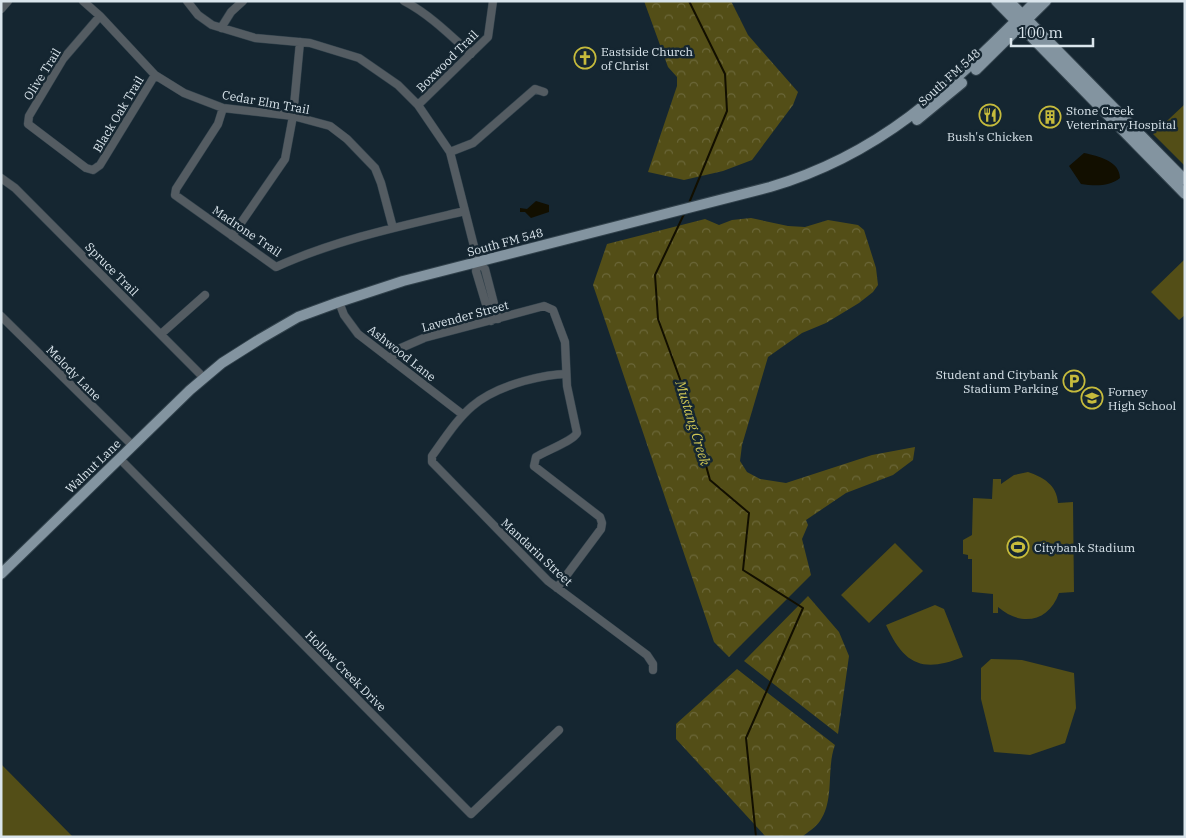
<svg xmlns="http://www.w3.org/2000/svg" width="1186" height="838" font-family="'IBM Plex Serif',serif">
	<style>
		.grass { fill: #534e17 }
		.forest { fill: url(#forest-crowns) }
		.water { fill: #120f00 }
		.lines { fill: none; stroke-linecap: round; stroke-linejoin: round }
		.stream { stroke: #120f00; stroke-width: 2 }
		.minor-casing { stroke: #31414b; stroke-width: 9 }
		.major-casing { stroke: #31414b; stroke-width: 12 }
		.minor { stroke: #545c62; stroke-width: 8 }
		.major { stroke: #8394a0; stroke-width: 10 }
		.labels { text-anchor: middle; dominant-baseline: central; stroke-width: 5; stroke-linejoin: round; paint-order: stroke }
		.poi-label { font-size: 12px; fill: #dae5ec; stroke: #152631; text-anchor: start }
		.street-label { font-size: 12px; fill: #dae5ec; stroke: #152631 }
		.water-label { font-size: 14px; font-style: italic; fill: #cfc654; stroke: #152631 }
	</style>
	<defs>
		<pattern id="forest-crowns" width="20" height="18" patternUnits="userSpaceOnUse" patternTransform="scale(1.25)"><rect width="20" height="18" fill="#534e17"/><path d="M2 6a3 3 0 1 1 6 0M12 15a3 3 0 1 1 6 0" fill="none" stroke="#6b6739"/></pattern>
	</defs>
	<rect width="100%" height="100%" fill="#152631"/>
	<path class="grass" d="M 1185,104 L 1185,166 L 1153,134 Z
		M 1185,259 L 1185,315 L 1179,320 L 1151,292 Z
		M 1028,472 C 1043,477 1057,485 1058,503 L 1073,502 L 1074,592 L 1059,593 C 1049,622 1021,627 998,607 L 998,613 L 993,613 L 993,594 L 972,592 L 972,559 L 968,559 L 968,555 L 963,554 L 963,540 L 972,535 L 973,498 L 992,499 L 993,479 L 1001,479 L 1001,484 L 1014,475 Z
		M 895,543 L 923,571 L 869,623 L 841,595 Z
		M 935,605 L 944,609 L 963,657 C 923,673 904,665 886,625 Z
		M 991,659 L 1022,660 L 1074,673 L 1076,708 L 1065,743 L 1030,755 L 994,752 L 981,699 L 981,668 Z
		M 1,764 L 73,837 L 1,837 Z"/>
	<path class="forest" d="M 644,1 L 731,1 L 748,35 L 798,92 L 793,105 L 752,160 L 723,171 L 684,180 L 648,172 L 677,86 L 677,77 L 668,67 Z
		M 751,218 L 788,226 L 805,227 L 828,220 L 858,225 L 864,230 L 876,268 L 878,285 L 873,292 L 859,303 L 826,323 L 802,333 L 768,357 L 742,445 L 740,461 L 747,472 L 760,479 L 786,483 L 872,455 L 915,447 L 913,460 L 893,475 L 846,493 L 806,520 L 808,525 L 802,539 L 811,575 L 729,657 L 714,642 L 593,285 L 607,244 L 705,219 L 719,225 L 732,220 Z
		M 808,596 L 839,632 L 849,656 L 838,734 L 744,661 Z
		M 737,669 L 835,745 C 826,769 835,799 820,821 C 816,827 808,832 802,837 L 766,837 L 676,739 L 676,724 Z"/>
	<path class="water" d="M 1084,153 C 1098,156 1120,161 1120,178 C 1109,187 1094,186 1081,184 L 1069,166 Z
		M 536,201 L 549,205 L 549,212 L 531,218 L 525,212 L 520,212 L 520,208 L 527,209 Z"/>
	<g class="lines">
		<path class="stream" d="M 689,203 L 727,111 L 725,74 L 689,1
			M 685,212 L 655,275 L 658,319 L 688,401 L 710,480 L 749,513 L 743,570 L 803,608 L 746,738 L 756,837"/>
		<g class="minor-casing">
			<path id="minor" d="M 83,1 L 100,16 L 155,75 L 184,93 L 223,108 L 293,116 L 330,126 L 347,139 L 375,168 L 381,183 L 393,228
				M 187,1 L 198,15 L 212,25 L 255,38 L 310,43 L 359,58 L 398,85 L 418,105 L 450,152 L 478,262 L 476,271 L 491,321
				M 404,1 C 429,14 450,35 471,54
				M 1,9 L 8,1
				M 100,16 L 63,59 L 29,116 L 28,124 L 86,168 L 93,170 L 100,165 L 155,75
				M 221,28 L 231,12 L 243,1
				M 418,105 L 488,37 L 493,1
				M 223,108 L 218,124 L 176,189 L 175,195 L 276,267 C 335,240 401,226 465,211
				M 450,152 L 473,143 L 535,89 L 544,92
				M 1,178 L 15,188 L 204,378
				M 232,236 L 285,159 L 293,116 L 300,42
				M 478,262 L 485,269 L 498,319
				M 339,302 L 344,315 L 358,334 L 462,414
				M 1,316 L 132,445
				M 161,334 L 205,295
				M 390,359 L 401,348 L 424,338 L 544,306 L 553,310 L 565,342 L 567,386 L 577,433 C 573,441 545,451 536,457 L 534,466 L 600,517 L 602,523 L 601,529 L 557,588
				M 566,374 C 551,374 539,377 524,381 C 472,396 462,414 432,456 L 432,462 L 548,581 L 647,655 L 653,664 L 653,670
				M 119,458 L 471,814 L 559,730"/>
		</g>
		<g class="major-casing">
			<path id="major" d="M 996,1 L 1185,194
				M 1009,1 L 1185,180
				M 976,70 L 1046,1
				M 917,120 L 962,83
				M 1,574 L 190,390 L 222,363 L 260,339 L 298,317 L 339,302 L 403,281 L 770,187 C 886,153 952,84 1036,1"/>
		</g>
		<use href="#minor" class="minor"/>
		<use href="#major" class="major"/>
	</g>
	<defs>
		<g id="church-ring" transform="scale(1.125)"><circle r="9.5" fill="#152631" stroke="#c6bb3c" stroke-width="1.5"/><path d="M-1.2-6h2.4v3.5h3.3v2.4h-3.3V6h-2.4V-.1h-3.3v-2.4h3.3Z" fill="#c6bb3c"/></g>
		<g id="restaurant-ring" transform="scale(1.125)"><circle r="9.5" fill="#152631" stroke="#c6bb3c" stroke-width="1.5"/><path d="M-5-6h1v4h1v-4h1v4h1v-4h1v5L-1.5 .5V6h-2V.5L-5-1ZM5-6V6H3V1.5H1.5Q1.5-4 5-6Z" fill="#c6bb3c"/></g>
		<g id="building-ring" transform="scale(1.125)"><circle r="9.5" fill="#152631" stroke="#c6bb3c" stroke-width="1.5"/><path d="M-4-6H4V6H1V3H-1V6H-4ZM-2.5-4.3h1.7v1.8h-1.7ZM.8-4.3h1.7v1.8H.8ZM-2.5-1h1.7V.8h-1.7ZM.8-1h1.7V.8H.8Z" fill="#c6bb3c"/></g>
		<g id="parking-ring" transform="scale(1.125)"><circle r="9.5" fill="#152631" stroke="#c6bb3c" stroke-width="1.5"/><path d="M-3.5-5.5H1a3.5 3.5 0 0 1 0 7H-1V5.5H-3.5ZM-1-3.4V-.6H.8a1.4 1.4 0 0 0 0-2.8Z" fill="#c6bb3c"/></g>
		<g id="school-ring" transform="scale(1.125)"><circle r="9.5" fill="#152631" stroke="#c6bb3c" stroke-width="1.5"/><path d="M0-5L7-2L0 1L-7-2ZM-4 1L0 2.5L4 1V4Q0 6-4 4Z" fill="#c6bb3c"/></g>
		<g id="stadium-ring" transform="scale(1.125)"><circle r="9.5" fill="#152631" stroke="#c6bb3c" stroke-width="1.5"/><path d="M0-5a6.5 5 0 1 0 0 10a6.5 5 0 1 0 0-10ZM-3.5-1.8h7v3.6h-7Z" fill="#c6bb3c"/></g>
	</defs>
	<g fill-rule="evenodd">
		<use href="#church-ring" x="585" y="58"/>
		<use href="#restaurant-ring" x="990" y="115"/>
		<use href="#building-ring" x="1050" y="117"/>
		<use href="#parking-ring" x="1074" y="381"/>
		<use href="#school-ring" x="1092" y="398"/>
		<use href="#stadium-ring" x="1018" y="547"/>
	</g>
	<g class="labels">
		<g class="poi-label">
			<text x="601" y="51">Eastside Church<tspan x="601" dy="14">of Christ</tspan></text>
			<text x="1066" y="110">Stone Creek<tspan x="1066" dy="14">Veterinary Hospital</tspan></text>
			<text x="990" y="136" text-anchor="middle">Bush's Chicken</text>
			<text x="1058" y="374" text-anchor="end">Student and Citybank<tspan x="1058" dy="14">Stadium Parking</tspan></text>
			<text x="1108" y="391">Forney<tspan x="1108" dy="14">High School</tspan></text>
			<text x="1034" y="547">Citybank Stadium</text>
		</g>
		<g class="street-label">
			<text transform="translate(447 61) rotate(-45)">Boxwood Trail</text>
			<text transform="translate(42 74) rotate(-58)">Olive Trail</text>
			<text transform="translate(949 77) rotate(-42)">South FM 548</text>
			<text transform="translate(266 102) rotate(10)">Cedar Elm Trail</text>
			<text transform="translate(118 114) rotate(-59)">Black Oak Trail</text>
			<text transform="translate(247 231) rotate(34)">Madrone Trail</text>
			<text transform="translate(505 242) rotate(-15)">South FM 548</text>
			<text transform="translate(112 269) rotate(45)">Spruce Trail</text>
			<text transform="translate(465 316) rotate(-15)">Lavender Street</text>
			<text transform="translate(402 353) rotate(38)">Ashwood Lane</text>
			<text transform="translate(74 373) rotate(45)">Melody Lane</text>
			<text transform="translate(93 466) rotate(-44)">Walnut Lane</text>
			<text transform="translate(537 552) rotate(43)">Mandarin Street</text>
			<text transform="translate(346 671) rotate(45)">Hollow Creek Drive</text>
		</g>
		<g class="water-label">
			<text transform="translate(693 423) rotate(73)">Mustang Creek</text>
		</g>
	</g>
	<rect width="1186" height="838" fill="none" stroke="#dae5ec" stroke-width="5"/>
	<path d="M1011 38v8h82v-8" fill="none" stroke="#dae5ec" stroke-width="2.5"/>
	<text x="1018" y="38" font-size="15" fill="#dae5ec" stroke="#152631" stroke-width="4" paint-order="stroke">100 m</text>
</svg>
